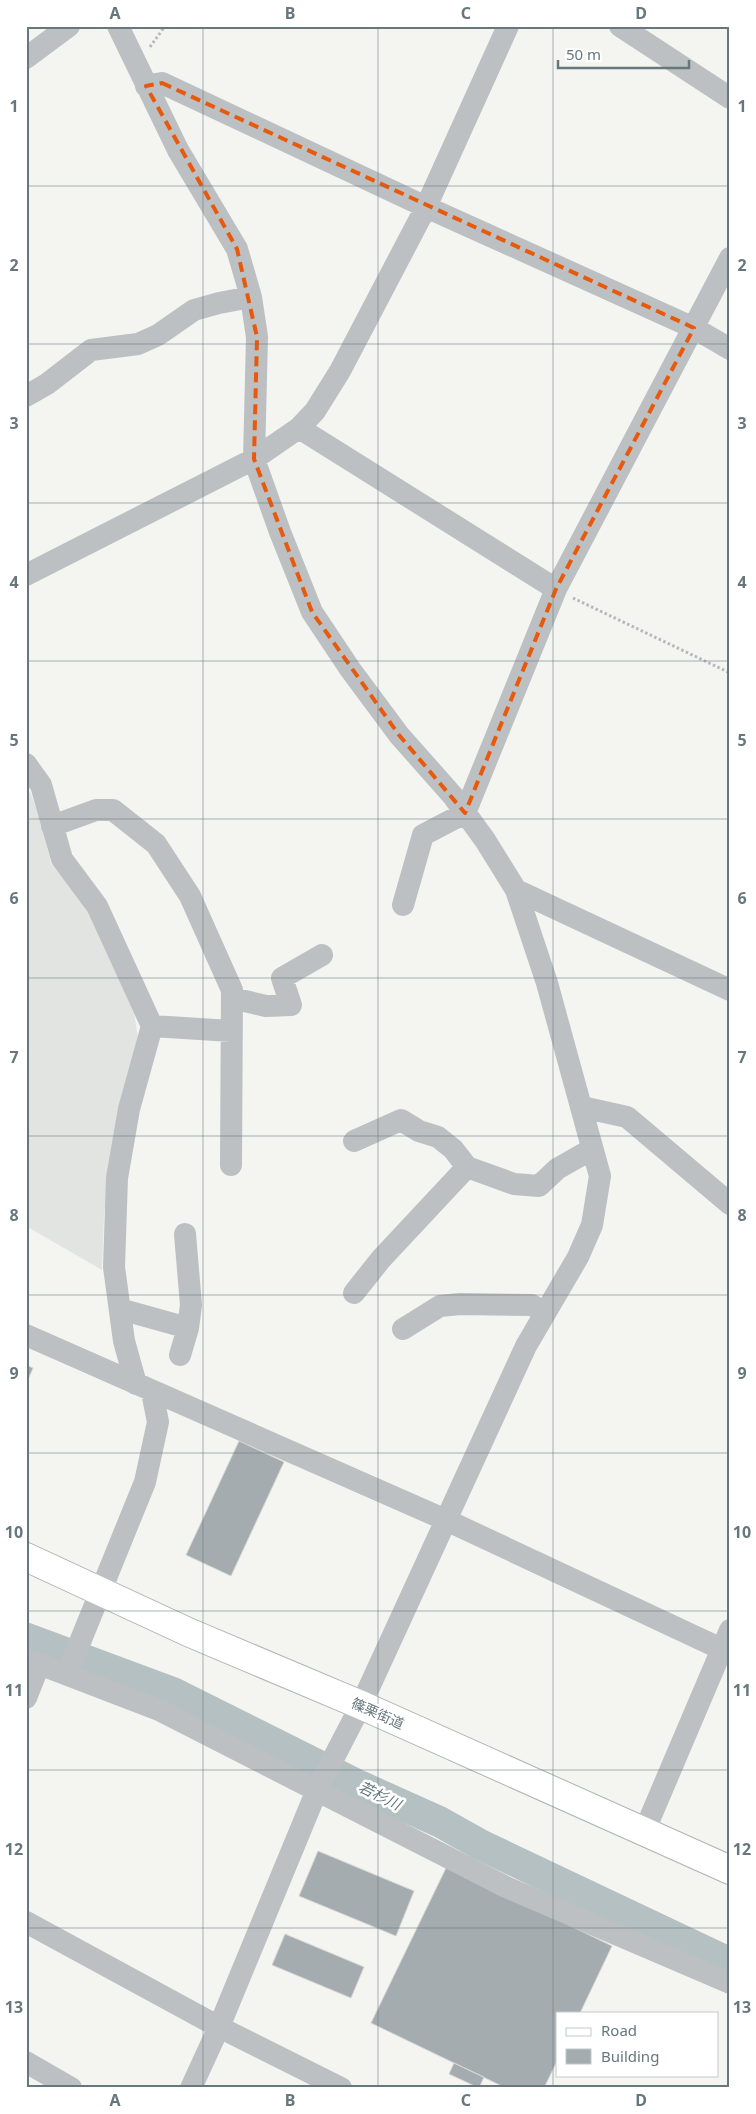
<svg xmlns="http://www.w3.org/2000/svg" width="756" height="2114" font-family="'Noto Sans','Noto Sans JP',sans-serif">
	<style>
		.built { fill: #e2e4e2 }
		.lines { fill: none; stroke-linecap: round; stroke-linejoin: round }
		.river { stroke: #b4c0c2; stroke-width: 31 }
		.building { fill: #a4acaf; stroke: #d6d5d4 }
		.major-casing { stroke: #aeb3b5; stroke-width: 30 }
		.path { stroke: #b6b9bb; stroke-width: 3; stroke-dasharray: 2.5 2.5; stroke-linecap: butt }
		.minor { stroke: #bcc0c2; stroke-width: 22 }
		.major { stroke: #fff; stroke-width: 28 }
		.marked { fill: none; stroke: #e8590c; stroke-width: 4; stroke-dasharray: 10 6; stroke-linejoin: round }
		.grid { fill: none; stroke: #67777e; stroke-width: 1; stroke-opacity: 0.55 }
		.labels { text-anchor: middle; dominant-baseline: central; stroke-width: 5; stroke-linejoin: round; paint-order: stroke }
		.street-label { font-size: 14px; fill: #67777e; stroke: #fff }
		.water-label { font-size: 15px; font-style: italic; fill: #63787b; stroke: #fff }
		.neatline { fill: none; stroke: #67777e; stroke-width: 2 }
		.grid-label { font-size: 16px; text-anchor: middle; font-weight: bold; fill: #67777e }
	</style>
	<rect width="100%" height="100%" fill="#f4f4f1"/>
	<path class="built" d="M 26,787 L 31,794 L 42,825 L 51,864 L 83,902 L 134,1013 L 138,1038 L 115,1142 L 104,1214 L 102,1270 L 26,1226 Z"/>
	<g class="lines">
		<path class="river" d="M 26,1638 L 174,1693 L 360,1786 L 440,1822 L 481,1845 L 730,1963"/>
	</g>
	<path class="building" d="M 26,1365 L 33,1368 L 26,1384 Z
		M 239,1441 L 284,1462 L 231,1576 L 186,1555 Z
		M 318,1851 L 414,1891 L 396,1936 L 299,1896 Z
		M 447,1866 L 612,1946 L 580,2013 L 557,2013 L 557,2061 L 544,2088 L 506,2088 L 371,2023 Z
		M 285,1934 L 364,1967 L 351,1998 L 272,1965 Z
		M 454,2063 L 484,2077 L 479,2088 L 449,2074 Z"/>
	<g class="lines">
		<g class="major-casing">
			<path id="major" d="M 26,1557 L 188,1632 L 361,1705 L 730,1870"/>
		</g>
		<path class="path" d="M 150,47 L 165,26
			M 573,598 L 730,673"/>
		<path class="minor" d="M 118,26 L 178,150 L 237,249 L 251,297 L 257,337 L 254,459 L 280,532 L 312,612 L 350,669 L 399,735 L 453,796 L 485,840 L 516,890 L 547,983 L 600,1176 L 592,1225 L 578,1257 L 526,1346 L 361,1705 L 317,1790 L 219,2027 L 191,2088
			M 620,26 L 730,98
			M 26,58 L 69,26
			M 146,86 L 162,83 L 426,207 L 694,328 L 730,349
			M 26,396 L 47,384 L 91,350 L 138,344 L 158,335 L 194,310 L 219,303 L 251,297
			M 299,428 L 556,589
			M 26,575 L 254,459 L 299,428 L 315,411 L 340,371 L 426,207 L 508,26
			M 26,764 L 41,785 L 62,859 L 97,906 L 152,1026 L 129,1109 L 117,1178 L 114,1267 L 124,1341 L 136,1384
			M 52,826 L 96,810 L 113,810 L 156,844 L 190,896 L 232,990 L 231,1165
			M 516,890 L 730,990
			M 403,905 L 423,835 L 465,813 L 556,589 L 730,258
			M 232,998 L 266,1006 L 291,1005 L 282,978 L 322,955
			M 152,1026 L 231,1031
			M 582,1107 L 627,1117 L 730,1204
			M 354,1141 L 401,1120 L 419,1131 L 438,1137 L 453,1149 L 467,1167 L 514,1184 L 539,1186 L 557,1169 L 592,1149
			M 354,1293 L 381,1259 L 467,1167
			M 120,1309 L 188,1328 L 191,1305 L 185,1234
			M 403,1329 L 440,1306 L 460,1304 L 532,1305 L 545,1313
			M 26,1335 L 446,1520 L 730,1653
			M 180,1355 L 188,1328
			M 26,1659 L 159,1710 L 506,1887 L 730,1983
			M 67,1674 L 145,1482 L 158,1422 L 152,1392
			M 26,1698 L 39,1665
			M 644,1832 L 730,1630
			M 26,1922 L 219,2027 L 341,2088
			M 26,2062 L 71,2088"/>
		<use href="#major" class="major"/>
	</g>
	<path class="marked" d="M 162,83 L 694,328 L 556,589 L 465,813 L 399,735 L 312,612 L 254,459 L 257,337 L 237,249 L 146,86 Z"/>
	<path class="grid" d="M 203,26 L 203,2088M 378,26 L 378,2088M 553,26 L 553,2088M 26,186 L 730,186M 26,344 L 730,344M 26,503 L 730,503M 26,661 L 730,661M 26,819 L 730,819M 26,978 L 730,978M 26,1136 L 730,1136M 26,1295 L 730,1295M 26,1453 L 730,1453M 26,1611 L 730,1611M 26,1770 L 730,1770M 26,1928 L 730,1928"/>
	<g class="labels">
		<g class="street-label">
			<text transform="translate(378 1713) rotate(24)">篠栗街道</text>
		</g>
		<g class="water-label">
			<text transform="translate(380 1795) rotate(26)">若杉川</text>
		</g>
	</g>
	<rect width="756" height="2114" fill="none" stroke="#ffffff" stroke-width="55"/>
	<rect x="556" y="2012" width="162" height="65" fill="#ffffff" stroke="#c2c9cb"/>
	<rect x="566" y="2028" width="25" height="8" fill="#ffffff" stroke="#c2c9cb"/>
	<text x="601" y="2036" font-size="15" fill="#67777e">Road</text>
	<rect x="566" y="2049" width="25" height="15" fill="#a4acaf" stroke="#c2c9cb"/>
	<text x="601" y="2062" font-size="15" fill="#67777e">Building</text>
	<path d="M558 60v8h131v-8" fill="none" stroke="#67777e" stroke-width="2.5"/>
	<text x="566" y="60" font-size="15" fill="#67777e" stroke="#ffffff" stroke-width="4" paint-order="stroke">50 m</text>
	<rect x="28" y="28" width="700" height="2058" class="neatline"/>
	<g class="grid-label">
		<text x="115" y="19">A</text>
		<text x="290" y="19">B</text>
		<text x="466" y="19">C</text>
		<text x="641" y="19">D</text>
		<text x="14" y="112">1</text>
		<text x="742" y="112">1</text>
		<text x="14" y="271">2</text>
		<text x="742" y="271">2</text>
		<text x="14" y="429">3</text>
		<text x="742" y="429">3</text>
		<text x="14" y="588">4</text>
		<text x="742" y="588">4</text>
		<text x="14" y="746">5</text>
		<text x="742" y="746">5</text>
		<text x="14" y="904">6</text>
		<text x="742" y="904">6</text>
		<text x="14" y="1063">7</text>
		<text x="742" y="1063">7</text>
		<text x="14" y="1221">8</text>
		<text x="742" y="1221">8</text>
		<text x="14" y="1379">9</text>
		<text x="742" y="1379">9</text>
		<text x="14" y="1538">10</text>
		<text x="742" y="1538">10</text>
		<text x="14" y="1696">11</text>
		<text x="742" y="1696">11</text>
		<text x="14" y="1855">12</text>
		<text x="742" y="1855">12</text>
		<text x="14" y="2013">13</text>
		<text x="742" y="2013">13</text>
		<text x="115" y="2106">A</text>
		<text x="290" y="2106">B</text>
		<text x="466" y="2106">C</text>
		<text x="641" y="2106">D</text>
	</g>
</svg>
